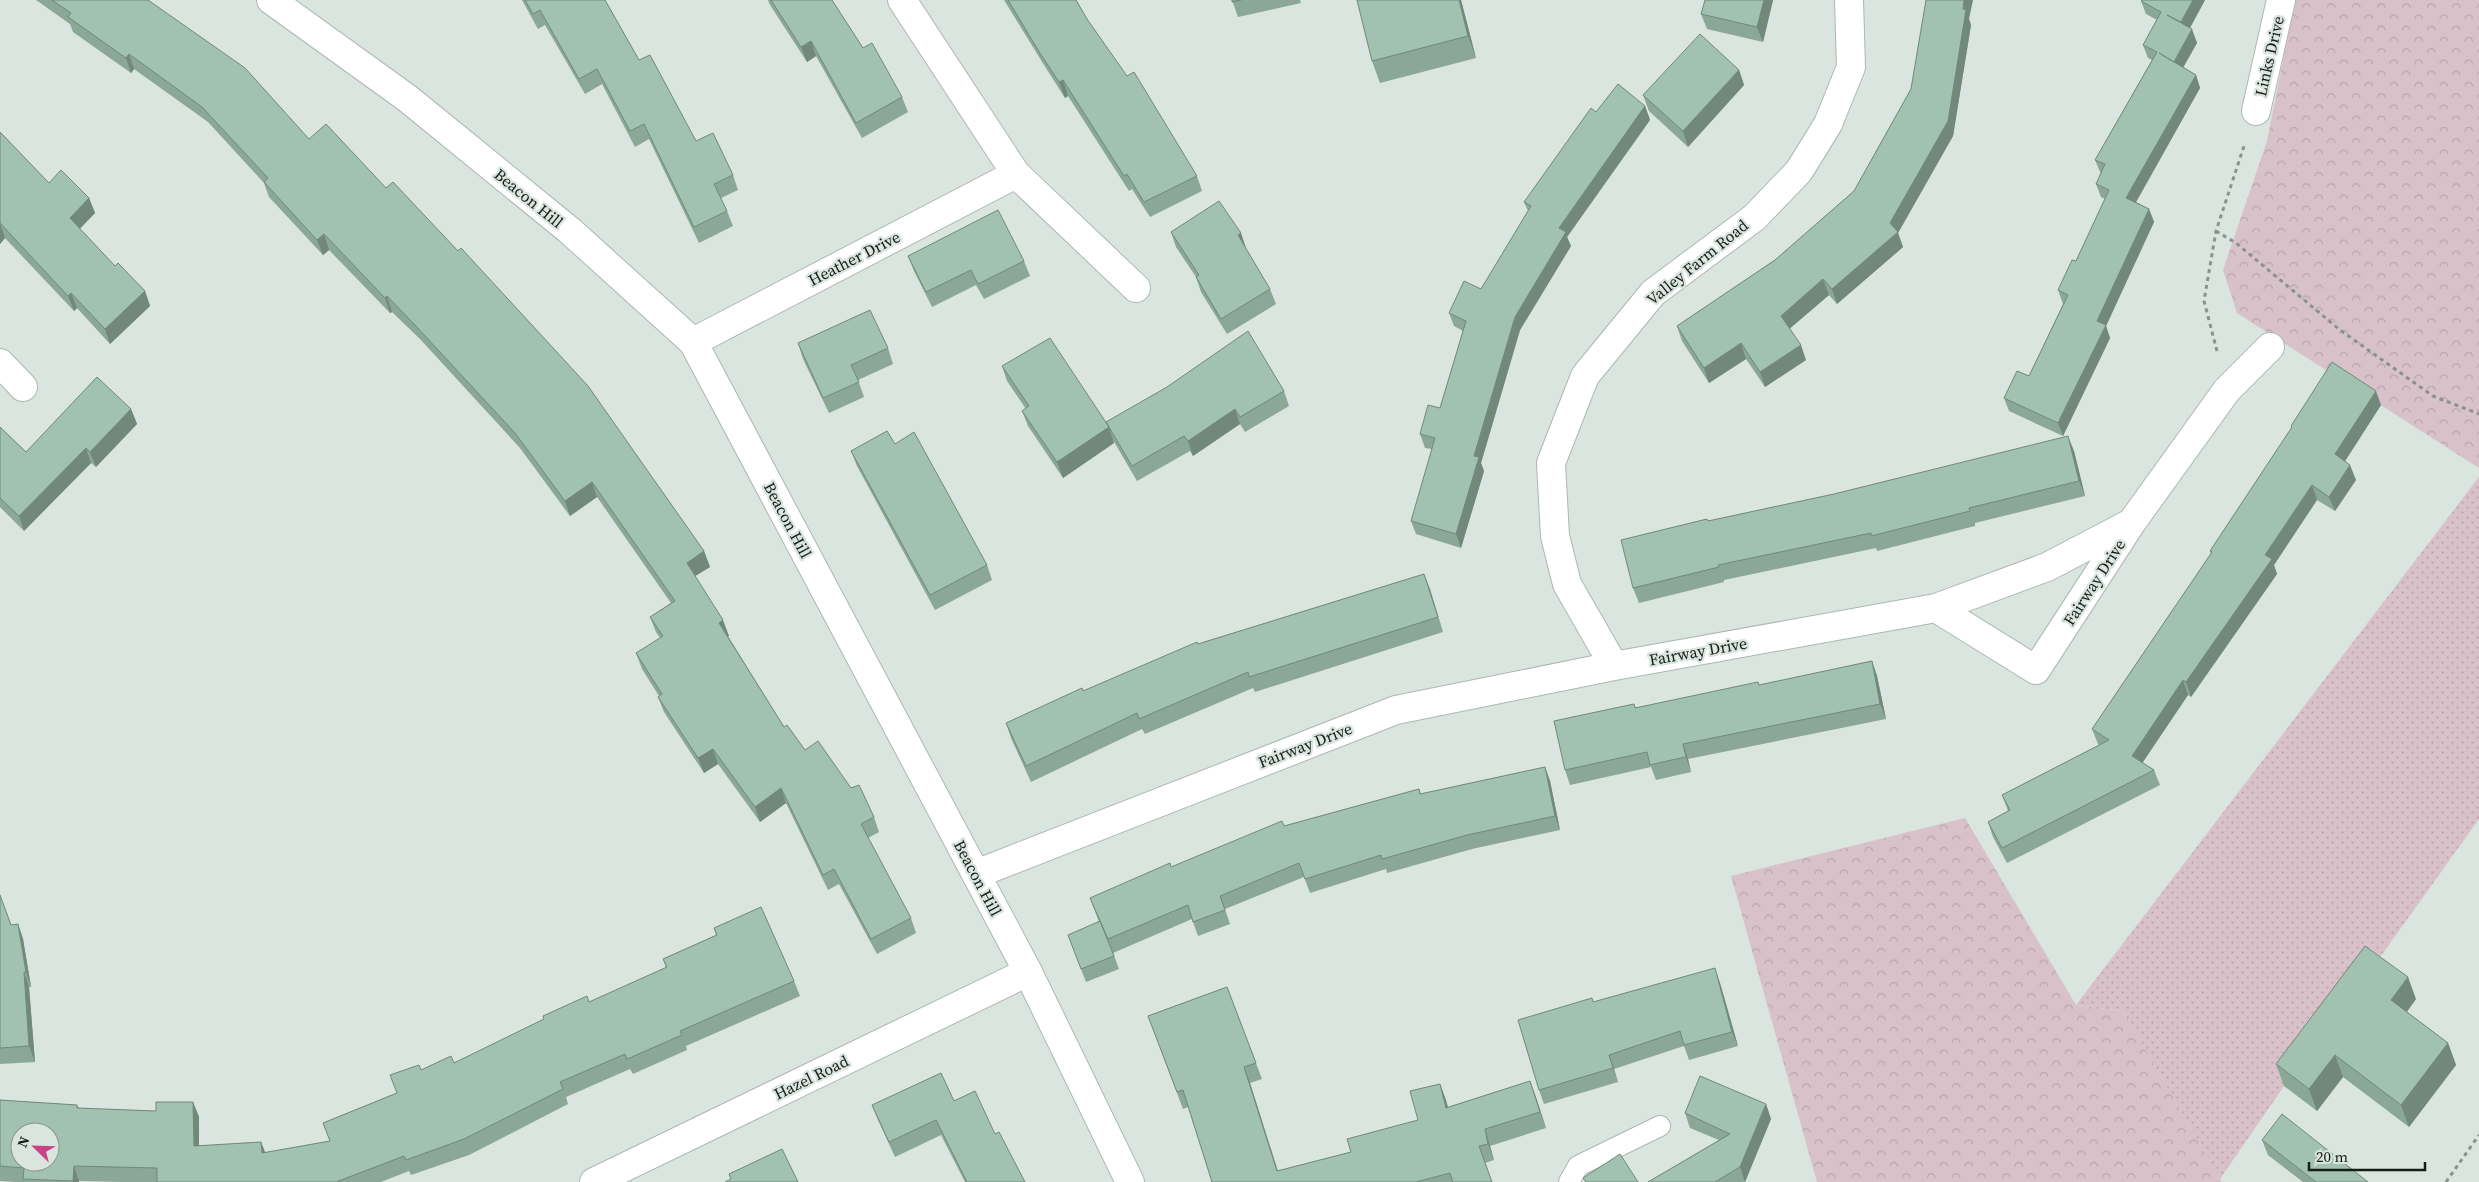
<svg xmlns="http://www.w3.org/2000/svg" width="2479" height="1182" font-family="'Source Serif 4',serif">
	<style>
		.grass { fill: url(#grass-dots) }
		.forest { fill: url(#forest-crowns) }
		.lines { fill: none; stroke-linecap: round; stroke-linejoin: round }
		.service-casing { stroke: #adb8b2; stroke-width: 22 }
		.minor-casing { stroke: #adb8b2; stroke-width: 30 }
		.tertiary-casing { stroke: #adb8b2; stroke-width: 30 }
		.path { stroke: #89938d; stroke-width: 3; stroke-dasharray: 4 4; stroke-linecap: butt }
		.service { stroke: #fff; stroke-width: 20 }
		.minor { stroke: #fff; stroke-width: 28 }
		.tertiary { stroke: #fff; stroke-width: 28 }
		.wall { fill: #8aa797 }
		.shaded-wall { fill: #71887b }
		.building { fill: #a1c2b0; stroke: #71887b; fill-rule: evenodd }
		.labels { text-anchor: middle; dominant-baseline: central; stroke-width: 4.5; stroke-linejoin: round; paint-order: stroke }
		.street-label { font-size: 16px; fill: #181d1a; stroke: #d9e5de }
	</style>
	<defs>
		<pattern id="grass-dots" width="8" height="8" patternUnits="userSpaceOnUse" patternTransform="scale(1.25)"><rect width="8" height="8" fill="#d9c1ca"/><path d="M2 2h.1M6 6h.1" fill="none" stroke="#baa5ad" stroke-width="1.8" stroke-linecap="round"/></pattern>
		<pattern id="forest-crowns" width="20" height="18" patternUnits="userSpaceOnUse" patternTransform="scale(1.25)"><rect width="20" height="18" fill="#d9c1ca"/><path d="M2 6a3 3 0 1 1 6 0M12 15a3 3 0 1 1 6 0" fill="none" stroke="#baa5ad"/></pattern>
	</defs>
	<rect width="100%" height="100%" fill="#d9e5de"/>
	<path class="grass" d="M 2479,477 L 2479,819 L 2373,967 L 2284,1086 L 2220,1179 L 2123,1011 L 2076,1005 Z"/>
	<path class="forest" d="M 2295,0 L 2479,0 L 2479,468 L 2237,313 L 2223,270 L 2267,141 Z
		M 1965,818 L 2076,1005 L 2123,1011 L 2222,1182 L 1817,1182 L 1731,876 Z"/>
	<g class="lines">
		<g class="service-casing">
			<path id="service" d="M 1569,1182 L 1578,1166 L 1660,1126"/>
		</g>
		<g class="minor-casing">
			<path id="minor" d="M 902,0 L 1016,174 L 1136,288
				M 2256,111 L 2281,0
				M 693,342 L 1016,174
				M 0,363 L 23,387
				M 1936,608 L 2047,567 L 2131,523
				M 1614,666 L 1567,584 L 1555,536 L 1551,463 L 1585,376 L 1653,293 L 1755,217 L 1799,171 L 1828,124 L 1851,67 L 1849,0
				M 976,874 L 1396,710 L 1614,666 L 1936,608 L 2036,670 L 2132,522 L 2227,390 L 2270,347
				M 594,1182 L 1028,972"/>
		</g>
		<g class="tertiary-casing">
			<path id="tertiary" d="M 271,0 L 407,98 L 569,230 L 693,342 L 1028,972 L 1130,1182"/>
		</g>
		<path class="path" d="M 2216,231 L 2236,243 L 2340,330 L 2433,396 L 2479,414
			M 2217,351 L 2204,301 L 2216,231 L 2245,143
			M 2446,1182 L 2479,1135"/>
		<use href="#service" class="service"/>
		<use href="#minor" class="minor"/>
		<use href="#tertiary" class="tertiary"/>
	</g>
	<path class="wall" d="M 36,0 L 148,0 L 309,139 L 704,551 L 710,567 L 695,576 L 729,636 L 728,636 L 784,727 L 805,750 L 851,788 L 874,817 L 879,832 L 868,838 L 911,918 L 916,933 L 877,954 L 839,884 L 828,890 L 786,803 L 760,822 L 718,764 L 704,773 L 664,712 L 658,697 L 659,696 L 642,669 L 636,653 L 660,638 L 656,632 L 650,617 L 671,603 L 597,497 L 570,516 L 520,448 L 420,339 L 392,312 L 390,313 L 329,250 L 323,255 L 269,197 L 264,183 L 208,122 L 134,69 L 131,73 L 73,32 L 70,24 Z
		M 522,0 L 605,0 L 639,60 L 696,141 L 733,175 L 738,190 L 721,198 L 727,211 L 733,226 L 699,243 L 649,139 L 635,147 L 602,84 L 585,94 L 545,25 L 538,29 Z
		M 768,0 L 832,0 L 863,48 L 902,97 L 908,112 L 862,138 L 816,56 L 807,62 L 770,5 Z
		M 1004,0 L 1076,0 L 1087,19 L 1118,65 L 1197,176 L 1202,191 L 1150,217 L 1132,189 L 1129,191 L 1068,96 L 1065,98 L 1044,65 Z
		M 1232,0 L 1300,0 L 1301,3 L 1238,17 Z
		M 1357,0 L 1461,0 L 1476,58 L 1380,83 L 1372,61 Z
		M 1773,0 L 1763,42 L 1707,29 L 1701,14 Z
		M 2142,0 L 2205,0 L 2190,28 L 2197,43 L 2183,67 L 2196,75 L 2200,88 L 2136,202 L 2149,209 L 2154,222 L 2106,326 L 2110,338 L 2063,436 L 2009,411 L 2004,398 L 2029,376 L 2063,304 L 2058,290 L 2076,261 L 2105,199 L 2101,197 L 2096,184 L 2101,174 L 2095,160 L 2152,60 L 2148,58 L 2143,45 L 2157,20 L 2146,14 L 2141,1 Z
		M 1969,19 L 1971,25 L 1953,136 L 1898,233 L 1903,247 L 1837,304 L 1829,295 L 1790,328 L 1806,360 L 1765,387 L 1746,359 L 1709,383 L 1682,341 L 1677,326 L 1775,260 L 1854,191 L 1911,89 Z
		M 1739,70 L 1744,85 L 1688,147 L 1649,111 L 1643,95 Z
		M 1645,106 L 1650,120 L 1567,237 L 1571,246 L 1520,330 L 1481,463 L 1484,471 L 1461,548 L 1416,534 L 1411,521 L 1432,449 L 1425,448 L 1420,434 L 1440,408 L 1463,331 L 1454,326 L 1449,313 L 1481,289 L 1528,211 L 1524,202 L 1596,112 Z
		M 0,132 L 49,183 L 89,198 L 95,213 L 80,229 L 115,266 L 145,291 L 150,306 L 110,344 L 77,308 L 74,311 L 5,238 L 0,244 Z
		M 1171,232 L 1246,248 L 1246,249 L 1270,289 L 1276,304 L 1227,334 L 1201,292 L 1196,277 L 1176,247 Z
		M 908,256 L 1024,261 L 1030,276 L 984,299 L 976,285 L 932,307 L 914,271 Z
		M 798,343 L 888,348 L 893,364 L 858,380 L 864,397 L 829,413 L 803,359 Z
		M 1002,366 L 1107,425 L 1106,422 L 1284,391 L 1289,406 L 1245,432 L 1240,424 L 1193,456 L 1190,451 L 1137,481 L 1113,440 L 1114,443 L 1063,478 L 1028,426 L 1022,411 L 1026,409 L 1007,381 Z
		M 2381,405 L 2345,461 L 2356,480 L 2335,511 L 2317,500 L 2274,565 L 2277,574 L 2191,697 L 2188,695 L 2142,763 L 2154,770 L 2160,785 L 2007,863 L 1993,837 L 1988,822 L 2008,811 L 2002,795 L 2099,745 L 2098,744 L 2092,729 L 2211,554 L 2210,551 L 2292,428 L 2291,426 Z
		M 131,409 L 137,424 L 96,467 L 91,463 L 24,531 L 0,507 L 0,427 L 26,452 Z
		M 895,444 L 987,565 L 992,580 L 935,610 L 857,466 L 851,451 Z
		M 2074,451 L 2085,496 L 1975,523 L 1975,526 L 1877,551 L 1876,548 L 1724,580 L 1724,582 L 1639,603 L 1633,588 L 1708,521 Z
		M 1424,574 L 1443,632 L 1255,692 L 1253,688 L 1145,734 L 1142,729 L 1031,782 L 1011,738 L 1006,723 L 1198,644 Z
		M 1872,661 L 1877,676 L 1886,719 L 1688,759 L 1691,772 L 1656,780 L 1651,767 L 1570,785 L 1565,770 L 1634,704 L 1636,708 L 1760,685 Z
		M 1545,767 L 1550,781 L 1560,830 L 1472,849 L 1387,873 L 1386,869 L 1310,893 L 1304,877 L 1225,909 L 1230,924 L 1198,936 L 1192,919 L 1113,953 L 1112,950 L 1119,969 L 1086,982 L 1068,935 L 1099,922 L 1090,898 L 1171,867 L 1284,826 L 1419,789 L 1421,794 Z
		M 0,895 L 11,925 L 18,924 L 23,939 L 31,987 L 29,987 L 35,1062 L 0,1064 Z
		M 714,928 L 794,981 L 800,996 L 686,1046 L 687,1050 L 633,1074 L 630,1069 L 566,1097 L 568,1104 L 469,1155 L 411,1175 L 409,1171 L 381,1182 L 122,1182 L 79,1181 L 79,1182 L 15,1182 L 0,1181 L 0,1100 L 77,1105 L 79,1108 L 156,1111 L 193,1102 L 199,1117 L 199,1146 L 261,1142 L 265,1153 L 330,1141 L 323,1123 L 397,1093 L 421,1070 L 454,1063 L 666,968 L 663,959 L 716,935 Z
		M 1720,983 L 1738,1046 L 1689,1060 L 1684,1046 L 1614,1069 L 1618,1082 L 1544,1104 L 1539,1090 L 1594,1002 Z
		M 1227,987 L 1262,1079 L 1250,1083 L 1278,1171 L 1351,1152 L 1418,1120 L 1440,1084 L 1448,1107 L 1530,1081 L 1546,1128 L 1490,1146 L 1494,1160 L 1485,1163 L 1492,1182 L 1212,1182 L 1188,1107 L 1183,1109 L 1148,1016 Z
		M 2416,999 L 2407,1012 L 2448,1043 L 2456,1065 L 2409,1127 L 2343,1077 L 2317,1111 L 2284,1086 L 2276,1064 Z
		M 954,1101 L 995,1134 L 1025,1182 L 965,1182 L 941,1135 L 895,1157 L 878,1120 L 872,1105 Z
		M 1766,1104 L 1771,1119 L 1745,1182 L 1648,1182 L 1719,1140 L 1690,1128 L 1685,1113 Z
		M 2262,1140 L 2368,1182 L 2303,1182 L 2268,1155 Z"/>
	<path class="shaded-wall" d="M 1459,0 L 1461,0 L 1476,58 L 1468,36 Z
		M 1764,0 L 1773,0 L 1763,42 L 1757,27 Z
		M 1964,0 L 1973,0 L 1969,19 L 1971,25 L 1953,136 L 1898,233 L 1903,247 L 1837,304 L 1832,289 L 1890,223 L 1963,9 Z
		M 2193,0 L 2205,0 L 2186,35 L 2181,22 Z
		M 2192,29 L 2197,43 L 2179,75 L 2174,62 Z
		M 811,41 L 816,56 L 807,62 L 801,47 Z
		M 129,54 L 134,69 L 131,73 L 126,58 Z
		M 1739,70 L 1744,85 L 1688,147 L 1683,131 Z
		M 2196,75 L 2200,88 L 2131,211 L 2126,198 Z
		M 1063,80 L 1068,96 L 1065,98 L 1059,82 Z
		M 1645,106 L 1650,120 L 1567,237 L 1571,246 L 1520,330 L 1481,463 L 1484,471 L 1461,548 L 1456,534 L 1474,456 L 1515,317 L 1559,228 Z
		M 89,198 L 95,213 L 75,233 L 70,218 Z
		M 2149,209 L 2154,222 L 2106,326 L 2110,338 L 2063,436 L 2058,423 L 2097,321 Z
		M 0,223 L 5,238 L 0,244 Z
		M 1241,233 L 1246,248 L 1243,250 L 1238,235 Z
		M 324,234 L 329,250 L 323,255 L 317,240 Z
		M 1823,279 L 1829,295 L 1787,331 L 1781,316 Z
		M 145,291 L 150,306 L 110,344 L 105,329 Z
		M 71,293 L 77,308 L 74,311 L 68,296 Z
		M 387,296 L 392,312 L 390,313 L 385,298 Z
		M 1741,343 L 1746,359 L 1709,383 L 1704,368 Z
		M 1801,345 L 1806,360 L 1765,387 L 1760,372 Z
		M 2376,391 L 2381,405 L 2340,469 L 2335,454 Z
		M 131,409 L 137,424 L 96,467 L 90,452 Z
		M 1235,409 L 1240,424 L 1193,456 L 1188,441 Z
		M 1109,427 L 1114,443 L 1063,478 L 1057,462 Z
		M 2068,436 L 2074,451 L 2085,496 L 2079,481 Z
		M 86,448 L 91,463 L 24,531 L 19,516 Z
		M 2350,465 L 2356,480 L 2335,511 L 2329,497 Z
		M 592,482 L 597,497 L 570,516 L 565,501 Z
		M 2312,485 L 2317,500 L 2274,565 L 2277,574 L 2191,697 L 2186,682 L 2265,555 Z
		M 704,551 L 710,567 L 692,578 L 687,563 Z
		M 1424,574 L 1430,589 L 1443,632 L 1438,617 Z
		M 723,620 L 729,636 L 725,638 L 719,623 Z
		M 1872,661 L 1877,676 L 1886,719 L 1880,704 Z
		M 2183,680 L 2188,695 L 2137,771 L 2132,756 Z
		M 1683,744 L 1688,759 L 1691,772 L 1686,757 Z
		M 713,749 L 718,764 L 704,773 L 698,758 Z
		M 1545,767 L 1550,781 L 1560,830 L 1555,816 Z
		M 781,788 L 786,803 L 760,822 L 755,807 Z
		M 18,924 L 23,939 L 31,987 L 26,972 Z
		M 1715,968 L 1720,983 L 1738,1046 L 1732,1032 Z
		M 24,972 L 29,987 L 35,1062 L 29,1046 Z
		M 2408,977 L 2416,999 L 2399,1022 L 2391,1000 Z
		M 2448,1043 L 2456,1065 L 2409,1127 L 2401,1105 Z
		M 1609,1055 L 1614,1069 L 1618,1082 L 1613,1068 Z
		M 2335,1055 L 2343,1077 L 2317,1111 L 2309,1089 Z
		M 1244,1067 L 1250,1083 L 1281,1182 L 1277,1171 Z
		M 1530,1081 L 1536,1097 L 1546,1128 L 1540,1112 Z
		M 1440,1084 L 1446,1100 L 1452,1124 L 1446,1108 Z
		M 193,1102 L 199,1117 L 199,1161 L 194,1146 Z
		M 1766,1104 L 1771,1119 L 1745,1182 L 1740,1167 Z
		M 1485,1129 L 1490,1146 L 1494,1160 L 1488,1144 Z
		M 261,1142 L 267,1157 L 262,1153 Z
		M 74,1166 L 79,1181 L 79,1182 L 73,1182 L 73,1181 Z"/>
	<path class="building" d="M 52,0 L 148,0 L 245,68 L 309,139 L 326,124 L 386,188 L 393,182 L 458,251 L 461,248 L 588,386 L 704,551 L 687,563 L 723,620 L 719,623 L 784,727 L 787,725 L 805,750 L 818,741 L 851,788 L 859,785 L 874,817 L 861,824 L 911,918 L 871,939 L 834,869 L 823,875 L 781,788 L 755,807 L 713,749 L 698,758 L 658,697 L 662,694 L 636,653 L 663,636 L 650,617 L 675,601 L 592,482 L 565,501 L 515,433 L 414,324 L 387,296 L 385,298 L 324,234 L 317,240 L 264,182 L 268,178 L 202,107 L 129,54 L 126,58 L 68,17 L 71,13 Z
		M 525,0 L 605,0 L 639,60 L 650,55 L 696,141 L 713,133 L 733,175 L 714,184 L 727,211 L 694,227 L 644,124 L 630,131 L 597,69 L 579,79 L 540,10 L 533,14 Z
		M 771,0 L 832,0 L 863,48 L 872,43 L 902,97 L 856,123 L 811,41 L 801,47 Z
		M 1008,0 L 1076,0 L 1087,19 L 1127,76 L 1134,72 L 1197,176 L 1144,202 L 1127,174 L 1124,176 L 1063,80 L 1059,82 L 1038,50 Z
		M 1232,0 L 1241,0 L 1232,2 Z
		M 1357,0 L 1459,0 L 1468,36 L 1372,61 Z
		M 1705,0 L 1764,0 L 1757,27 L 1701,14 Z
		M 1926,0 L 1964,0 L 1963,9 L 1966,10 L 1948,121 L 1890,223 L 1898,232 L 1832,289 L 1823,279 L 1781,316 L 1801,345 L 1760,372 L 1741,343 L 1704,368 L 1677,326 L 1775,260 L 1854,191 L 1911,89 Z
		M 2142,0 L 2193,0 L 2181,22 L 2167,15 L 2192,29 L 2174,62 L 2159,53 L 2196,75 L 2126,198 L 2149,209 L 2097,321 L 2106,325 L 2058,423 L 2004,398 L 2017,371 L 2029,376 L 2068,295 L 2058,290 L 2072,260 L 2076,261 L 2109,190 L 2096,184 L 2105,164 L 2095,160 L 2157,52 L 2143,45 L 2161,12 L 2141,1 Z
		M 1700,34 L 1739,70 L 1683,131 L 1643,95 Z
		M 1618,84 L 1645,106 L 1559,228 L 1566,232 L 1515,317 L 1474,456 L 1479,457 L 1456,534 L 1411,521 L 1435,438 L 1420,434 L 1428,405 L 1440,408 L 1466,321 L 1449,313 L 1464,281 L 1481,289 L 1531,206 L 1524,202 L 1591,108 L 1596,112 Z
		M 0,132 L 49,183 L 61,170 L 89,198 L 70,218 L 115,266 L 118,263 L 145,291 L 105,329 L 71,293 L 68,296 L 0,223 Z
		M 1219,201 L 1241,233 L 1238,235 L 1270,289 L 1221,319 L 1196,277 L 1199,275 L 1171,232 Z
		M 998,210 L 1024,261 L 978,284 L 971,270 L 926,292 L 908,256 Z
		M 870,310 L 888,348 L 851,365 L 859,382 L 823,398 L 798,343 Z
		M 1248,331 L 1284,391 L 1240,417 L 1235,409 L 1188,441 L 1184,436 L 1132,466 L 1106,422 L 1167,387 Z
		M 1050,338 L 1109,427 L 1057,462 L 1022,411 L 1029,406 L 1002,366 Z
		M 2332,362 L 2376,391 L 2335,454 L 2350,465 L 2329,497 L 2312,485 L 2265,555 L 2272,559 L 2186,682 L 2183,680 L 2132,756 L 2154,770 L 2002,848 L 1988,822 L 2010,810 L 2002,795 L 2109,740 L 2092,729 L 2212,552 L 2210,551 L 2292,427 L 2291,426 Z
		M 97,377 L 131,409 L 90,452 L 86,448 L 19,516 L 0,498 L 0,427 L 26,452 Z
		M 887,431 L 895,444 L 914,432 L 987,565 L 930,595 L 851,451 Z
		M 2068,436 L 2079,481 L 1969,508 L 1970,511 L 1871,536 L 1871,533 L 1718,565 L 1719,567 L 1633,588 L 1621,540 L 1707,519 L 1708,521 L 1834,494 Z
		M 1424,574 L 1438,617 L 1249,677 L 1248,672 L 1139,719 L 1137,713 L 1026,766 L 1006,723 L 1082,688 L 1083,691 L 1197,642 L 1198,644 Z
		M 1872,661 L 1880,704 L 1683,744 L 1686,757 L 1667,761 L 1650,765 L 1647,752 L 1565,770 L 1554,721 L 1634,704 L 1635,708 L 1758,682 L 1759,685 Z
		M 1545,767 L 1555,816 L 1467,835 L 1382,859 L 1381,855 L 1305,879 L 1299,863 L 1220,896 L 1225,910 L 1193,922 L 1188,905 L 1108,939 L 1090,898 L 1170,863 L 1171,867 L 1282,821 L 1284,826 L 1419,789 L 1420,794 Z
		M 0,895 L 11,925 L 18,924 L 26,972 L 24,972 L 29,1046 L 0,1048 Z
		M 761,907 L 794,981 L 680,1031 L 682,1035 L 627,1059 L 625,1054 L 560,1082 L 563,1089 L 464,1139 L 406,1160 L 404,1156 L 336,1182 L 157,1182 L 157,1168 L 74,1166 L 73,1181 L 23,1179 L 24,1168 L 0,1166 L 0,1100 L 77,1105 L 77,1108 L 156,1111 L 156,1102 L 193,1102 L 194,1146 L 261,1142 L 262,1153 L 330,1141 L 323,1123 L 397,1093 L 390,1075 L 419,1065 L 421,1070 L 451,1056 L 454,1063 L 544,1019 L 543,1016 L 587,996 L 589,1002 L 667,967 L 663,959 L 717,935 L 714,928 ZM 20,1132 L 50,1132 L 50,1162 L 20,1162 Z
		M 1100,921 L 1114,956 L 1081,969 L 1068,935 Z
		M 2365,946 L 2408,977 L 2391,1000 L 2448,1043 L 2401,1105 L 2335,1055 L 2309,1089 L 2276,1064 Z
		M 1715,968 L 1732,1032 L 1684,1045 L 1680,1031 L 1609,1055 L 1613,1068 L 1539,1090 L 1518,1020 L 1592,998 L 1593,1002 Z
		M 1227,987 L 1256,1063 L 1244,1067 L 1277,1171 L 1351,1152 L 1347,1139 L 1418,1120 L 1410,1091 L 1440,1084 L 1446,1108 L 1530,1081 L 1540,1112 L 1485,1129 L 1488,1144 L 1479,1146 L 1492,1182 L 1453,1182 L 1450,1173 L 1416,1182 L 1212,1182 L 1183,1090 L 1177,1092 L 1148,1016 Z
		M 941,1073 L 954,1101 L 975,1091 L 995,1134 L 999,1132 L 1025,1182 L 967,1182 L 936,1120 L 889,1142 L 872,1105 Z
		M 1700,1076 L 1766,1104 L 1740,1167 L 1715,1182 L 1648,1182 L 1730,1134 L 1685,1113 Z
		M 2282,1114 L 2368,1182 L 2316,1182 L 2262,1140 Z
		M 782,1149 L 798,1182 L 725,1182 L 731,1179 L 729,1174 Z
		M 1620,1154 L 1638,1182 L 1586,1182 L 1583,1178 Z"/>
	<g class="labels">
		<g class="street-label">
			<text transform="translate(2269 56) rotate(-77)">Links Drive</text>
			<text transform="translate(529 198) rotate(39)">Beacon Hill</text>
			<text transform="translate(854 258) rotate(-27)">Heather Drive</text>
			<text transform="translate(1697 262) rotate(-39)">Valley Farm Road</text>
			<text transform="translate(788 520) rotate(62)">Beacon Hill</text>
			<text transform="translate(2094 582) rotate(-57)">Fairway Drive</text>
			<text transform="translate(1698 651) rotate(-10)">Fairway Drive</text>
			<text transform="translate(1305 745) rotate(-21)">Fairway Drive</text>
			<text transform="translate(978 878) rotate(62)">Beacon Hill</text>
			<text transform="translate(811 1077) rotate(-26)">Hazel Road</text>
		</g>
	</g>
	<g transform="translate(35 1147) rotate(293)"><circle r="24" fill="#d9e5de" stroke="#8c9590"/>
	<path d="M0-4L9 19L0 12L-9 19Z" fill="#c84387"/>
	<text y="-8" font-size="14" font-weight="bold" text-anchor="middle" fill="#181d1a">N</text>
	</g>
	<path d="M2309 1162v8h116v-8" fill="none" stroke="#181d1a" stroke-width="2.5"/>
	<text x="2316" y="1162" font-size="15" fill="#181d1a" stroke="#d9e5de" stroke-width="4" paint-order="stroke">20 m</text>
</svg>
